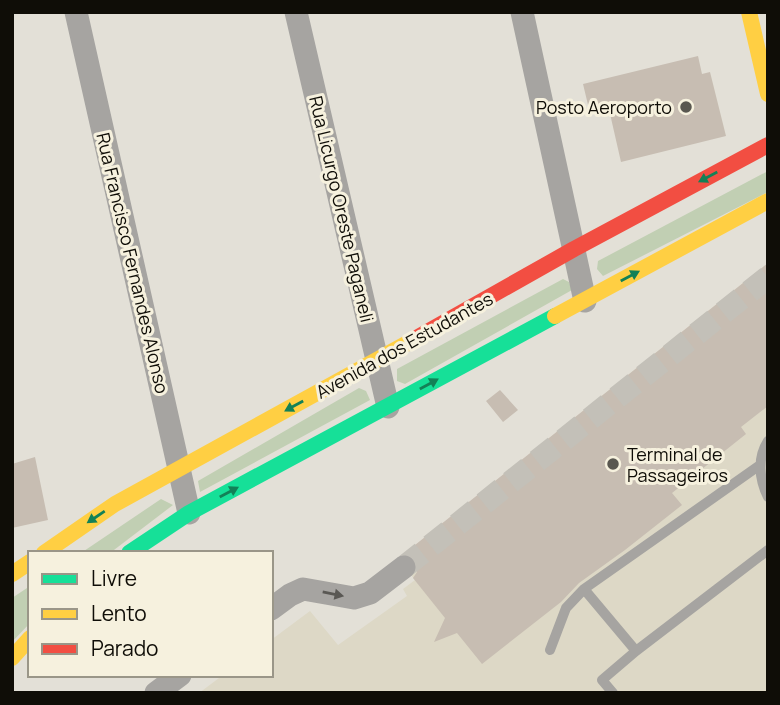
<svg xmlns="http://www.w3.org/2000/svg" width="780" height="705" font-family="Manrope,sans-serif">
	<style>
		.built { fill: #ddd8c6 }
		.green { fill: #c1cfb3 }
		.building { fill: #c7bdb2 }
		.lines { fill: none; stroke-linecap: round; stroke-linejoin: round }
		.street-tunnel { stroke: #c3c0b8; stroke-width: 23; stroke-dasharray: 23 11; stroke-linecap: butt }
		.lane { stroke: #a6a4a1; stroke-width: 10 }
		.street { stroke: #a6a4a1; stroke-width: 23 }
		.fast { stroke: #16e098; stroke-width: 16 }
		.slow { stroke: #ffcf43; stroke-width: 16 }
		.jam { stroke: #f24e42; stroke-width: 16 }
		.oneway { fill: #138157 }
		.oneway2 { fill: #5a5854 }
		.poi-dot { fill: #595750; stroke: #f6f1de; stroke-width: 2.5 }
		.labels { text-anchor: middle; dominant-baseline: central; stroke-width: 6; stroke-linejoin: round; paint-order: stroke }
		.poi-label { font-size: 18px; fill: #0f0d07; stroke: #f6f1de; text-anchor: end }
		.street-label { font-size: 18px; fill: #0f0d07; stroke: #f6f1de }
	</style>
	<rect width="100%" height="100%" fill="#e3e0d7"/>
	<path class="built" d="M 768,263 L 768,693 L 199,693 L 223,675 L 271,675 L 271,640 L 310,611 L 338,645 L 407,596 L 403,589 L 415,580 L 398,559 Z"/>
	<path class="green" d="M 768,171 L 768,192 L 603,276 L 597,269 L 598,261 Z
		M 563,279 L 569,282 L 572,290 L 405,384 L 397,381 L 397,369 Z
		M 359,388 L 366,391 L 370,400 L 200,492 L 198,481 Z
		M 161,499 L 173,505 L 110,553 L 81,553 Z
		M 30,586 L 30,623 L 12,642 L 12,598 Z"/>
	<path class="building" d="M 698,56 L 702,74 L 710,72 L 726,136 L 621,162 L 608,105 L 589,109 L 583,84 Z
		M 768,263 L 768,406 L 741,427 L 746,434 L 672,493 L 682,505 L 625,550 L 579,583 L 561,602 L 482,664 L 457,633 L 434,642 L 445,618 L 413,578 L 417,572 L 415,559 L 405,553 Z
		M 500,390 L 518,410 L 503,422 L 486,401 Z
		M 35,457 L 48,520 L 12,528 L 12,464 Z"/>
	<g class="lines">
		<path class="street-tunnel" d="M 404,567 L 768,277"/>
		<path class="lane" d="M 768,441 C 757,458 759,479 768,497
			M 584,589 L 636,651 L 768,550
			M 550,650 L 566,608 L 584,589 L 760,465
			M 613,693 L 602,680 L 636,651"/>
		<path class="street" d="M 76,12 L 189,513
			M 296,12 L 388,407
			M 522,12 L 585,301
			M 271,609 L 290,595 L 303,589 L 354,598 L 370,593 L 404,567
			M 156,693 L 180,675"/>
		<path class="fast" d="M 129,553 L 189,513 L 555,316"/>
		<path class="slow" d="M 749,12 L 768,94
			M 555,316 L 768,201
			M 44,553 L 115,504 L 413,340
			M 12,574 L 30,562
			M 12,658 L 30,638"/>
		<path class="jam" d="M 413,340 L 574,249 L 768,145"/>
	</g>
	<defs><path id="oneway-solid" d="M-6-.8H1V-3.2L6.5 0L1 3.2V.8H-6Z" transform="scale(1.75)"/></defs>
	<g class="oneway">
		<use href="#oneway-solid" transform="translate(708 177) rotate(152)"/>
		<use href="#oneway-solid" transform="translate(630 276) rotate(-28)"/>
		<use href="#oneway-solid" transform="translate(429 384) rotate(-29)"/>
		<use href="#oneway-solid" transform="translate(294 406) rotate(151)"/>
		<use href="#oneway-solid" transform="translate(229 492) rotate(-28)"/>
		<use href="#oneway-solid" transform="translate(96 517) rotate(146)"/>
	</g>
	<use class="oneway2" href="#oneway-solid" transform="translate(333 594) rotate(11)"/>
	<g class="poi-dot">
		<circle cx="686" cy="107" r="7"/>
		<circle cx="613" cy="464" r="7"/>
	</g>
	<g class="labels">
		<g class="poi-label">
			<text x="672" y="107">Posto Aeroporto</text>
			<text x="627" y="454" text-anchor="start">Terminal de<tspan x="627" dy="21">Passageiros</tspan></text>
		</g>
		<g class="street-label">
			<text transform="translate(342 209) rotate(77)">Rua Licurgo Oreste Paganeli</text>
			<text transform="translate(133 263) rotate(77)">Rua Francisco Fernandes Alonso</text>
			<text transform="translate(404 345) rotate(-29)">Avenida dos Estudantes</text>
		</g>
	</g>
	<rect width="780" height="705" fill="none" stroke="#0f0d07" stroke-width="28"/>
	<rect x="28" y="551" width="245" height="126" fill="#f6f1de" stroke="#9a9688" stroke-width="2"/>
	<rect x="42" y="574" width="35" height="10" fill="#16e098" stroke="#9a9688" stroke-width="2"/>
	<text x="91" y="586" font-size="21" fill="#0f0d07">Livre</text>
	<rect x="42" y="609" width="35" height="10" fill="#ffcf43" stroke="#9a9688" stroke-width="2"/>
	<text x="91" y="621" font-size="21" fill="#0f0d07">Lento</text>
	<rect x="42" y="644" width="35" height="10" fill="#f24e42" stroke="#9a9688" stroke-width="2"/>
	<text x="91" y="656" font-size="21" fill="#0f0d07">Parado</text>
</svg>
